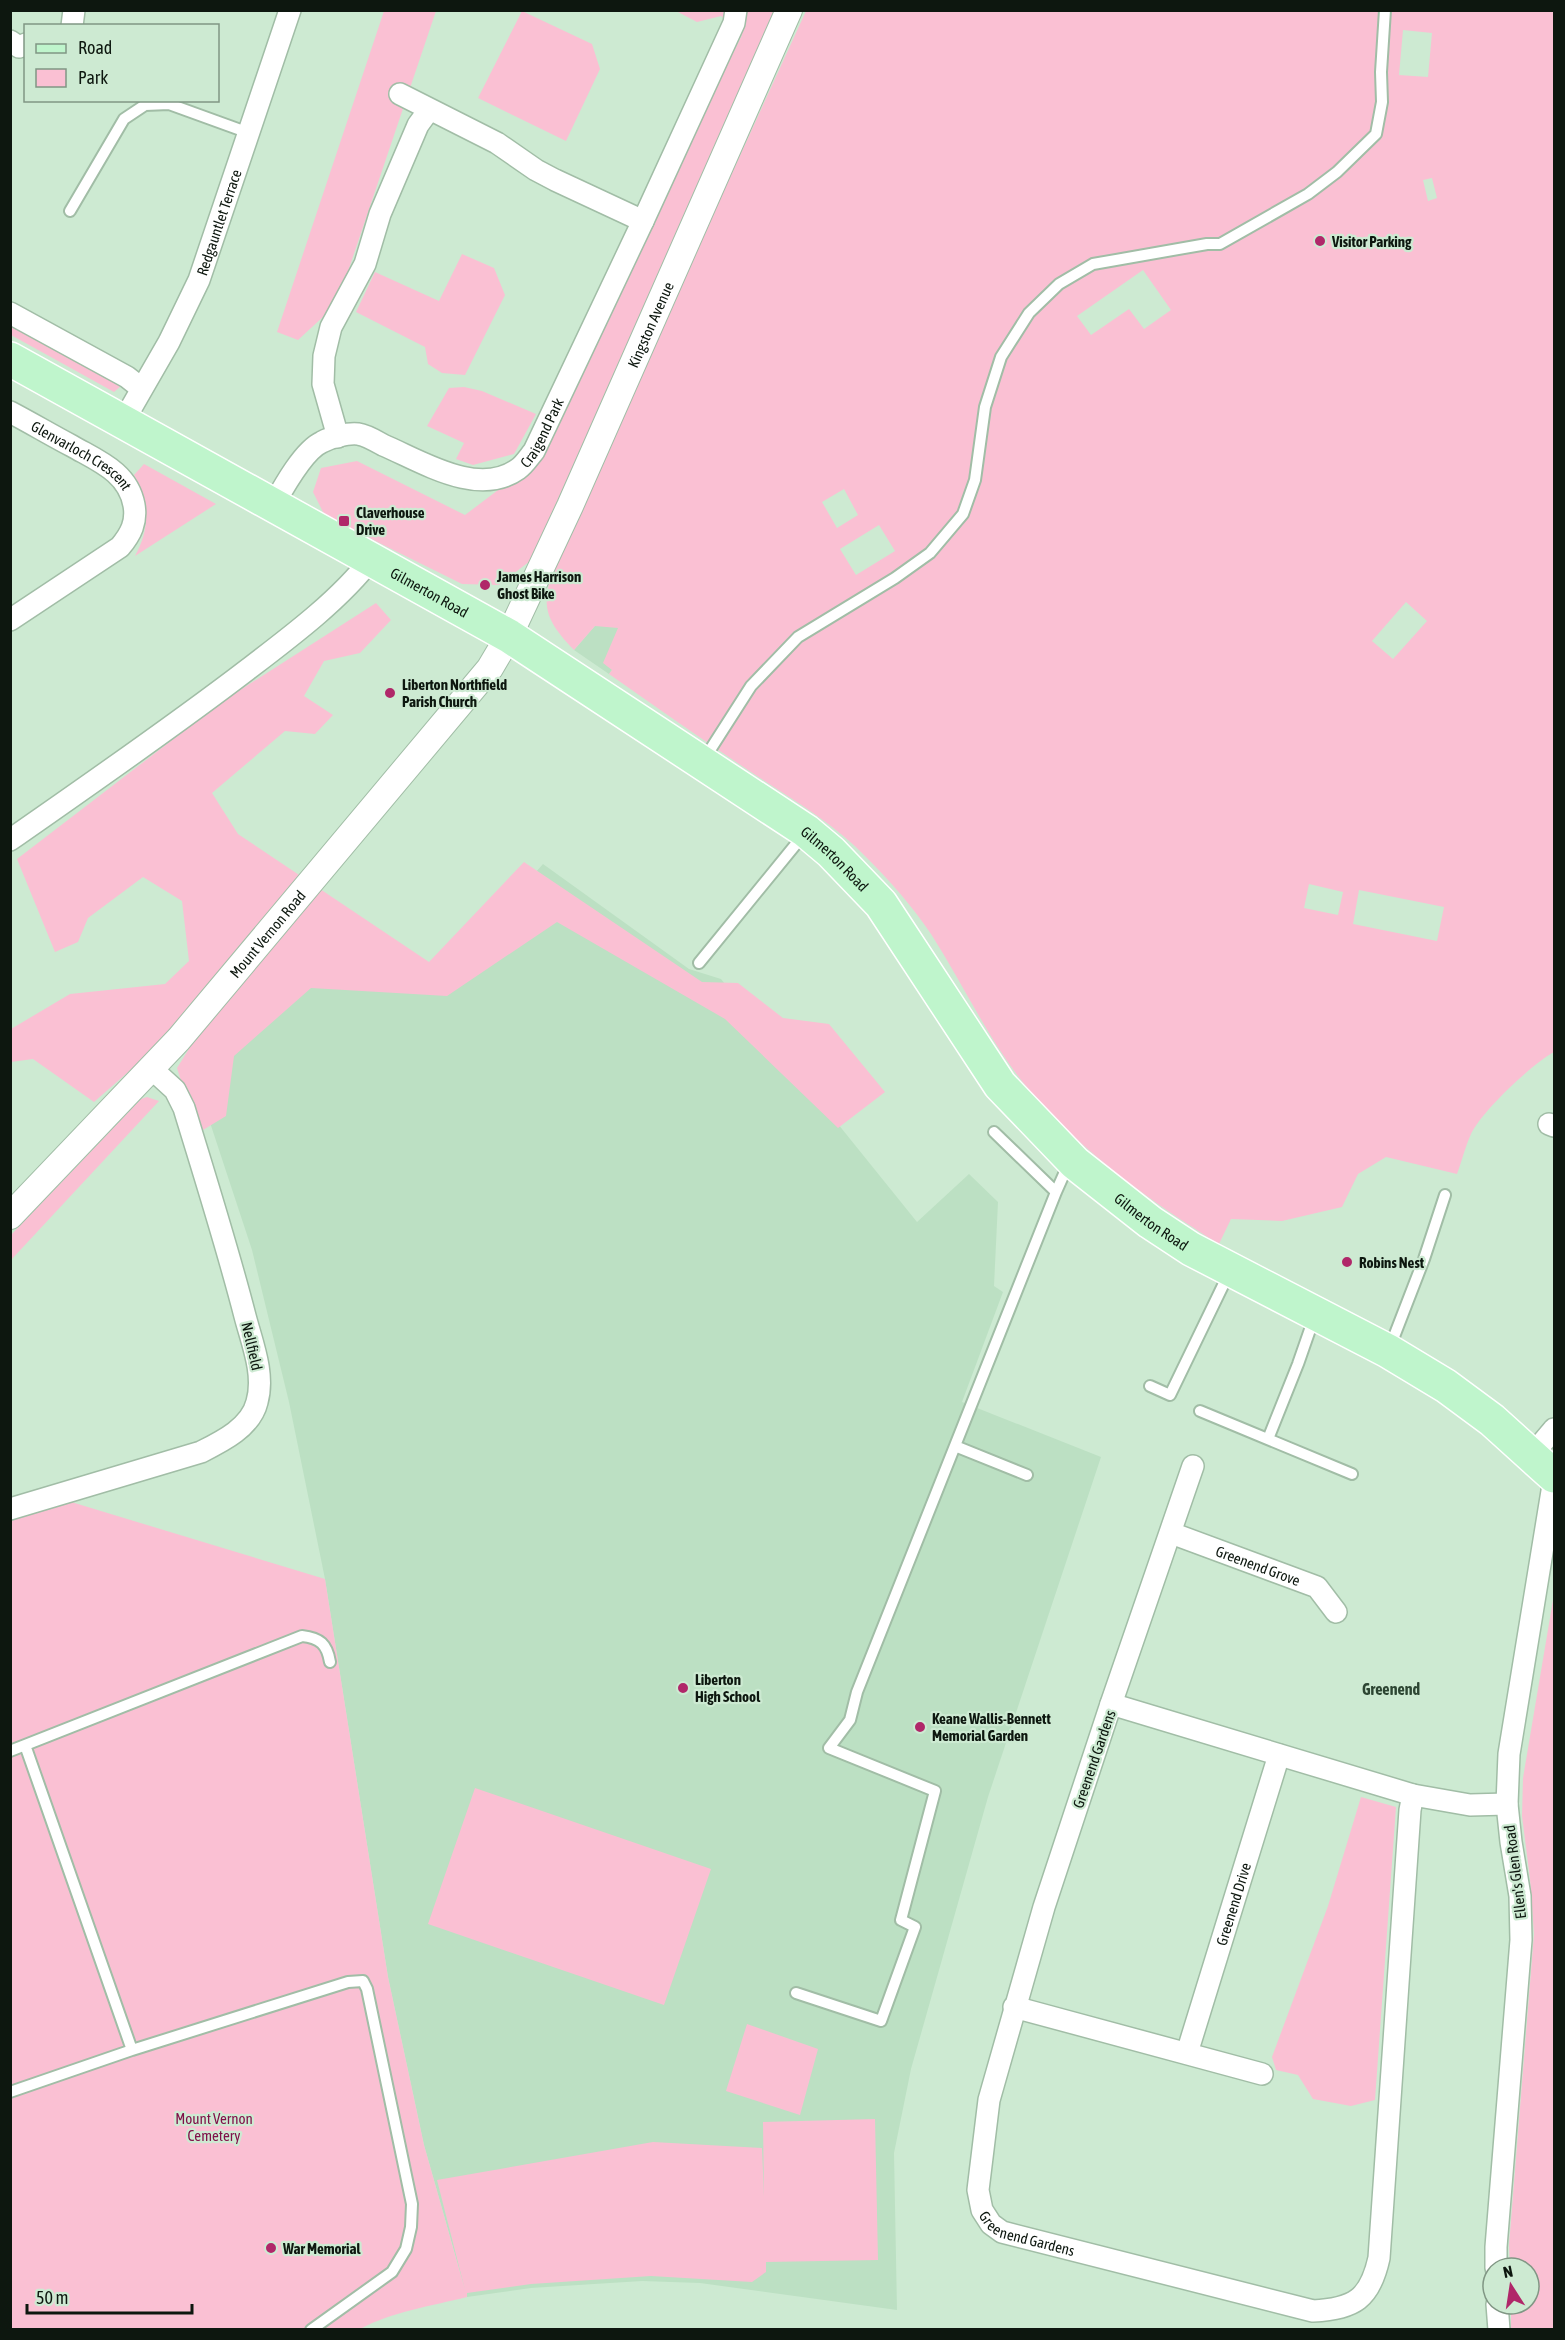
<svg xmlns="http://www.w3.org/2000/svg" width="1565" height="2340" font-family="'Asap Condensed',sans-serif">
	<style>
		.built { fill: #bce0c3 }
		.green { fill: #fac0d3; fill-rule: evenodd }
		.lines { fill: none; stroke-linecap: round; stroke-linejoin: round }
		.service-casing { stroke: #a1bda6; stroke-width: 14 }
		.minor-casing { stroke: #a1bda6; stroke-width: 24 }
		.tertiary-casing { stroke: #a1bda6; stroke-width: 28 }
		.primary-casing { stroke: #fff; stroke-width: 36 }
		.service { stroke: #fff; stroke-width: 10 }
		.minor { stroke: #fff; stroke-width: 21 }
		.tertiary { stroke: #fff; stroke-width: 26 }
		.primary { stroke: #bff5cc; stroke-width: 33 }
		.poi-dot { fill: #b02769; stroke: #cdead2; stroke-width: 2 }
		.labels { text-anchor: middle; dominant-baseline: central; stroke-width: 4.5; stroke-linejoin: round; paint-order: stroke }
		.street-label { font-size: 15px; fill: #0d170f; stroke: #cdead2 }
		.poi-label { font-size: 15px; font-weight: bold; fill: #0d170f; stroke: #cdead2; text-anchor: start }
		.park-label { font-size: 15px; fill: #801049; stroke: #cdead2 }
		.neighbourhood-label { font-size: 16px; font-weight: bold; fill: #2d4633; stroke: #cdead2 }
	</style>
	<rect width="100%" height="100%" fill="#cdead2"/>
	<path class="built" d="M 606,613 L 638,635 L 609,674 L 574,650 Z
		M 543,864 L 689,969 L 721,979 L 917,1222 L 969,1174 L 998,1202 L 994,1286 L 1003,1292 L 962,1402 L 1101,1457 L 988,1797 L 911,2069 L 894,2153 L 897,2310 L 700,2283 L 642,2281 L 531,2288 L 467,2297 L 424,2145 L 388,1977 L 325,1579 L 289,1402 L 252,1250 L 194,1074 L 348,912 L 443,977 Z"/>
	<path class="green" d="M 384,11 L 436,11 L 337,304 L 298,340 L 277,332 Z
		M 522,11 L 592,44 L 600,69 L 566,141 L 478,98 Z
		M 676,11 L 779,11 L 530,561 L 499,585 L 462,584 L 325,516 L 313,492 L 321,468 L 357,461 L 465,515 L 531,465 L 742,35 L 721,16 L 697,22 Z
		M 806,11 L 1554,11 L 1554,1052 C 1532,1064 1482,1111 1471,1134 C 1465,1147 1462,1161 1457,1174 L 1386,1157 L 1358,1174 L 1342,1207 L 1282,1221 L 1231,1219 L 1219,1244 C 1150,1201 1083,1153 1030,1091 C 990,1044 964,985 931,934 C 913,907 890,881 867,858 C 835,824 793,800 754,774 C 706,742 657,708 609,674 L 612,670 L 603,663 L 618,628 L 595,626 L 574,650 C 538,613 543,600 558,554 ZM 1403,30 L 1432,33 L 1428,77 L 1399,75 ZM 1432,178 L 1437,198 L 1428,201 L 1423,180 ZM 1143,270 L 1171,310 L 1144,329 L 1129,309 L 1091,335 L 1077,316 ZM 844,489 L 858,515 L 837,528 L 822,502 ZM 879,525 L 895,551 L 856,575 L 840,549 ZM 1406,602 L 1427,621 L 1393,659 L 1372,641 ZM 1309,884 L 1343,892 L 1338,915 L 1304,908 ZM 1359,890 L 1444,907 L 1437,941 L 1353,924 Z
		M 462,254 L 494,268 L 505,295 L 465,375 L 442,373 L 428,364 L 425,347 L 356,312 L 375,272 L 439,301 Z
		M 10,324 L 122,385 L 114,392 L 11,335 Z
		M 464,387 L 482,391 L 536,414 L 514,454 L 473,465 L 456,459 L 464,443 L 427,426 L 449,388 Z
		M 144,464 L 216,504 L 135,556 C 150,529 150,503 134,475 Z
		M 376,603 L 391,620 L 360,653 L 324,661 L 304,696 L 333,715 L 315,734 L 285,731 L 212,793 L 238,834 L 429,962 L 524,862 L 702,982 L 738,983 L 783,1018 L 829,1024 L 885,1092 L 838,1128 L 725,1019 L 557,922 L 447,996 L 311,988 L 234,1056 L 226,1116 L 203,1130 L 184,1090 L 177,1068 L 192,1044 L 175,1031 L 94,1102 L 33,1059 L 11,1062 L 11,1029 L 70,994 L 165,984 L 189,961 L 182,901 L 143,877 L 88,918 L 78,942 L 55,952 L 17,859 L 223,701 Z
		M 147,1097 L 159,1101 L 11,1260 L 11,1235 L 141,1099 Z
		M 68,1501 L 325,1579 L 388,1977 L 424,2145 L 465,2290 L 437,2180 L 653,2142 L 762,2148 L 764,2197 L 763,2122 L 875,2119 L 878,2260 L 766,2262 L 766,2272 L 752,2282 L 651,2276 L 531,2284 L 467,2293 L 467,2297 C 431,2306 392,2312 360,2329 L 11,2329 L 10,1520 Z
		M 1554,1594 L 1554,2329 L 1511,2329 L 1511,2304 L 1529,2304 L 1529,2268 L 1510,2268 L 1509,2245 L 1534,1934 L 1530,1879 L 1522,1816 L 1523,1778 Z
		M 475,1788 L 711,1869 L 664,2005 L 428,1924 Z
		M 1361,1797 L 1396,1807 L 1375,2100 L 1351,2106 L 1313,2099 L 1298,2075 L 1276,2070 L 1272,2057 L 1328,1906 Z
		M 747,2024 L 818,2049 L 800,2115 L 726,2091 Z"/>
	<g class="lines">
		<g class="service-casing">
			<path id="service" d="M 70,211 L 124,119 L 145,105 L 169,104 L 249,133
				M 703,761 L 751,686 L 798,637 L 895,578 L 930,553 L 963,514 L 975,480 L 985,407 L 1001,357 L 1029,313 L 1059,284 L 1093,264 L 1207,244 L 1220,244 L 1308,194 L 1337,172 L 1376,134 L 1382,102 L 1381,72 L 1385,10
				M 699,963 L 805,833
				M 994,1132 L 1056,1192
				M 1390,1347 L 1424,1259 L 1445,1195
				M 1150,1386 L 1170,1395 L 1229,1273
				M 1200,1411 L 1352,1474
				M 1268,1439 L 1298,1364 L 1314,1318
				M 955,1446 L 1027,1475
				M 25,1745 L 132,2050
				M 10,1751 L 302,1636 C 320,1638 327,1644 330,1662
				M 796,1993 L 881,2021 L 915,1927 L 901,1920 L 935,1791 L 829,1748 L 850,1720 L 857,1692 L 1056,1192 L 1064,1174 L 1073,1165
				M 10,2092 L 132,2050 L 348,1982 L 363,1981 L 367,1989 L 412,2204 L 411,2227 L 406,2249 L 392,2272 L 311,2330"/>
		</g>
		<g class="minor-casing">
			<g id="minor">
				<path d="M 72,26 L 74,10"/>
				<path d="M 10,41 L 19,47 L 26,44"/>
				<path d="M 400,94 L 497,143 L 536,170 L 555,180 L 643,221"/>
				<path d="M 10,313 L 127,377 L 141,388"/>
				<path id="s1" d="M 10,412 C 31,423 51,435 72,446 C 98,461 128,472 134,505 C 137,522 131,534 120,547 L 10,620"/>
				<path id="s2" d="M 123,422 L 169,342 L 199,280 L 290,10"/>
				<path d="M 338,437 L 323,384 L 324,356 L 331,327 L 365,264 L 380,214 L 418,125 L 429,110"/>
				<path id="s3" d="M 274,504 C 284,486 304,450 322,442 C 331,437 347,433 358,434 C 366,435 376,441 383,445 C 421,461 478,498 518,469 C 524,465 529,457 534,451 L 643,221 L 734,23 L 736,10"/>
				<path d="M 10,840 C 90,784 170,729 247,670 C 289,638 340,600 372,558"/>
				<path d="M 1549,1124 L 1554,1126"/>
				<path d="M 1532,1455 L 1554,1429"/>
				<path id="s4" d="M 1193,1466 L 1111,1704 L 1044,1907 L 989,2100 L 978,2190 L 982,2210 L 991,2224 L 1002,2232 L 1313,2311 C 1354,2309 1370,2299 1379,2258 L 1410,1810 L 1413,1795"/>
				<path d="M 10,1509 L 201,1452 C 223,1441 251,1427 257,1402 C 265,1374 252,1343 245,1316 C 227,1246 205,1177 184,1108 L 175,1090 L 152,1069"/>
				<path id="s5" d="M 1171,1533 L 1317,1587 L 1336,1612"/>
				<path d="M 1111,1704 L 1413,1795 L 1470,1805 L 1507,1804"/>
				<path d="M 1014,2007 L 1262,2074"/>
				<path id="s6" d="M 1187,2053 L 1279,1755"/>
				<path d="M 1496,2268 L 1496,2247 L 1521,1940 L 1520,1896 L 1511,1842 L 1507,1804 L 1509,1754 L 1554,1479"/>
				<path d="M 1497,2304 L 1499,2330"/>
			</g>
		</g>
		<g class="tertiary-casing">
			<g id="tertiary">
				<path id="s7" d="M 10,1216 L 179,1039 L 490,668 L 509,636 L 570,506 L 789,10"/>
			</g>
		</g>
		<g class="primary-casing">
			<g id="primary">
				<path id="s8" d="M 10,359 L 509,636 L 806,831 L 831,852 L 881,904 L 1000,1085 L 1075,1163 L 1150,1222 L 1191,1249 L 1388,1351 L 1446,1386 L 1492,1420 L 1554,1476"/>
			</g>
		</g>
		<use href="#service" class="service"/>
		<use href="#minor" class="minor"/>
		<use href="#tertiary" class="tertiary"/>
		<use href="#primary" class="primary"/>
	</g>
	<g class="poi-dot">
		<circle cx="1320" cy="241" r="6"/>
		<rect x="338" y="515" width="12" height="12" rx="3"/>
		<circle cx="485" cy="585" r="6"/>
		<circle cx="390" cy="693" r="6"/>
		<circle cx="1347" cy="1262" r="6"/>
		<circle cx="683" cy="1688" r="6"/>
		<circle cx="920" cy="1727" r="6"/>
		<circle cx="271" cy="2248" r="6"/>
	</g>
	<g class="labels">
		<g class="street-label">
			<text stroke="none"><textPath href="#s2" startOffset="222">Redgauntlet Terrace</textPath></text>
			<text stroke="none"><textPath href="#s7" startOffset="1108">Kingston Avenue</textPath></text>
			<text stroke="none"><textPath href="#s3" startOffset="332">Craigend Park</textPath></text>
			<text stroke="none"><textPath href="#s1" startOffset="84">Glenvarloch Crescent</textPath></text>
			<text stroke="none"><textPath href="#s8" startOffset="480">Gilmerton Road</textPath></text>
			<text stroke="none"><textPath href="#s8" startOffset="966">Gilmerton Road</textPath></text>
			<text stroke="none"><textPath href="#s7" startOffset="382">Mount Vernon Road</textPath></text>
			<text stroke="none"><textPath href="#s8" startOffset="1452">Gilmerton Road</textPath></text>
			<text transform="translate(252 1346) rotate(77)">Nellfield</text>
			<text stroke="none"><textPath href="#s5" startOffset="93">Greenend Grove</textPath></text>
			<text transform="translate(1094 1759) rotate(-71)">Greenend Gardens</text>
			<text transform="translate(1515 1872) rotate(-97)">Ellen's Glen Road</text>
			<text stroke="none"><textPath href="#s6" startOffset="156">Greenend Drive</textPath></text>
			<text stroke="none"><textPath href="#s4" startOffset="831">Greenend Gardens</textPath></text>
		</g>
		<g class="poi-label">
			<text x="1332" y="241">Visitor Parking</text>
			<text x="356" y="512">Claverhouse<tspan x="356" dy="17">Drive</tspan></text>
			<text x="497" y="576">James Harrison<tspan x="497" dy="17">Ghost Bike</tspan></text>
			<text x="402" y="684">Liberton Northfield<tspan x="402" dy="17">Parish Church</tspan></text>
			<text x="1359" y="1262">Robins Nest</text>
			<text x="695" y="1679">Liberton<tspan x="695" dy="17">High School</tspan></text>
			<text x="932" y="1718">Keane Wallis-Bennett<tspan x="932" dy="17">Memorial Garden</tspan></text>
			<text x="283" y="2248">War Memorial</text>
		</g>
		<g class="park-label">
			<text x="214" y="2118">Mount Vernon<tspan x="214" dy="17">Cemetery</tspan></text>
		</g>
		<g class="neighbourhood-label">
			<text x="1391" y="1689">Greenend</text>
		</g>
	</g>
	<rect width="1565" height="2340" fill="none" stroke="#0d170f" stroke-width="24"/>
	<rect x="24" y="24" width="195" height="78" fill="#cdead2" stroke="#809684" stroke-width="1.5"/>
	<rect x="36" y="44" width="30" height="9" fill="#bff5cc" stroke="#809684" stroke-width="1.5"/>
	<text x="78" y="54" font-size="18" fill="#0d170f">Road</text>
	<rect x="36" y="69" width="30" height="18" fill="#fac0d3" stroke="#809684" stroke-width="1.5"/>
	<text x="78" y="84" font-size="18" fill="#0d170f">Park</text>
	<g transform="translate(1511 2286) rotate(348)"><circle r="28" fill="#cdead2" stroke="#809684" stroke-width="1.5"/>
	<path d="M0-4.5L10 22L0 15L-10 22Z" fill="#b02769"/>
	<text y="-9" font-size="16" font-weight="bold" text-anchor="middle" fill="#0d170f">N</text>
	</g>
	<path d="M27 2304v9h165v-9" fill="none" stroke="#0d170f" stroke-width="3"/>
	<text x="36" y="2304" font-size="18" fill="#0d170f" stroke="#cdead2" stroke-width="4.5" paint-order="stroke">50 m</text>
</svg>
